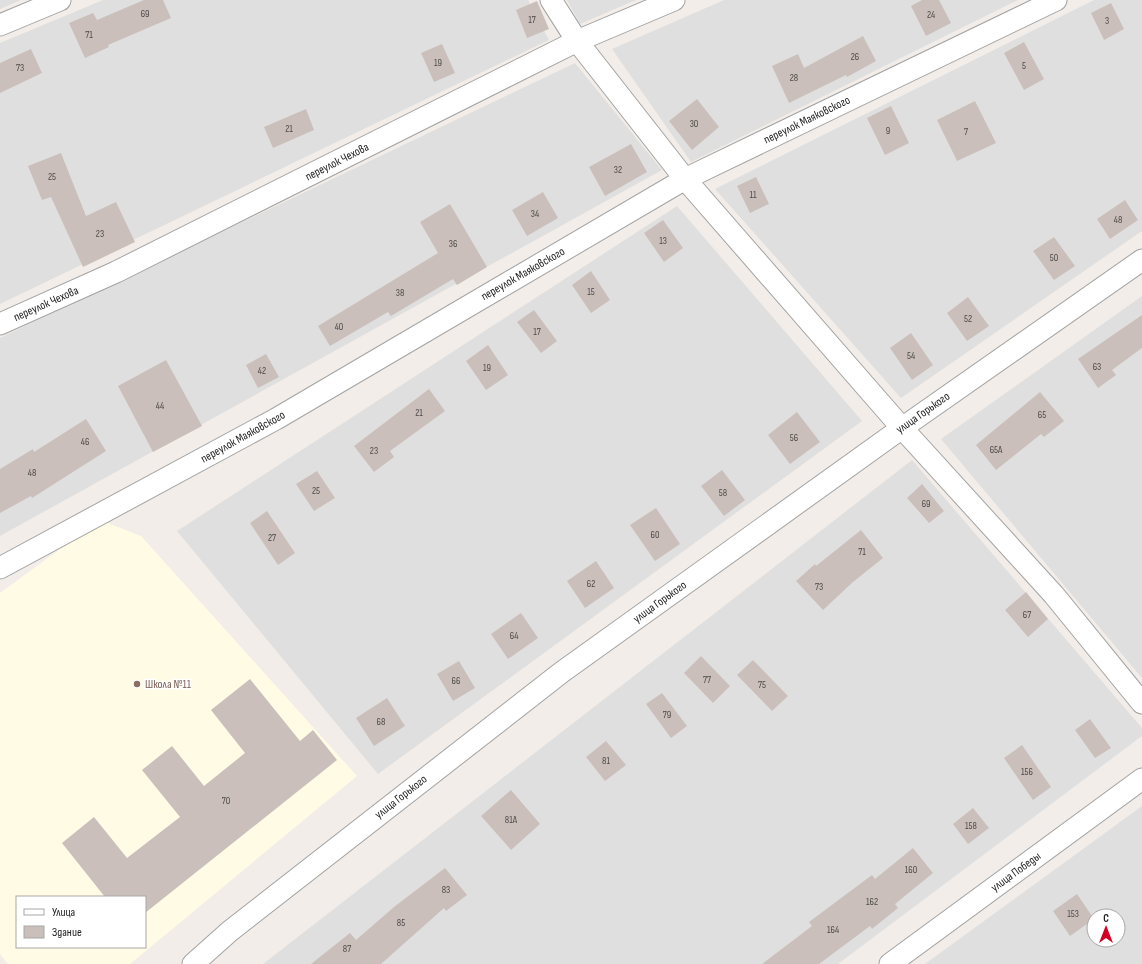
<svg xmlns="http://www.w3.org/2000/svg" width="1142" height="964" font-family="'Sofia Sans Condensed',sans-serif">
	<style>
		.residential { fill: #e0dfdf; fill-rule: evenodd }
		.education { fill: #fffbe4; fill-rule: evenodd }
		.building { fill: #cabfbb }
		.lines { fill: none; stroke-linecap: round; stroke-linejoin: round }
		.street-casing { stroke: #a3a3a3; stroke-width: 23 }
		.street { stroke: #fff; stroke-width: 21 }
		.education-dot { fill: #8d6e63; stroke: #fff; stroke-width: 1.5 }
		.labels { text-anchor: middle; dominant-baseline: central; stroke-width: 3; stroke-linejoin: round; paint-order: stroke }
		.number-label { font-size: 10px; fill: #4c4948 }
		.street-label { font-size: 12px; fill: #222; stroke: #fff }
		.education-label { font-size: 12px; fill: #785e54; stroke: #fff; text-anchor: start }
	</style>
	<rect width="100%" height="100%" fill="#f2ede8"/>
	<path class="residential" d="M 0,0 L 21,0 L 0,9 Z
		M 103,0 L 528,0 L 549,40 L 0,304 L 0,43 Z
		M 567,0 L 636,0 L 580,24 Z
		M 724,0 L 1018,0 L 691,162 L 612,49 Z
		M 1094,0 L 1142,0 L 1142,231 L 901,398 L 715,189 Z
		M 575,63 L 662,170 L 0,536 L 0,338 Z
		M 677,206 L 862,421 L 378,774 L 177,531 Z
		M 1142,296 L 1142,678 L 941,439 Z
		M 912,460 L 1142,728 L 1142,736 L 838,964 L 263,964 Z
		M 1142,806 L 1142,964 L 925,964 ZM 1094,916 L 1118,916 L 1118,940 L 1094,940 Z"/>
	<path class="education" d="M 100,520 L 141,536 L 357,776 L 130,964 L 8,964 L 0,954 L 0,593 ZM 17,897 L 145,897 L 145,947 L 17,947 Z"/>
	<path class="building" d="M 144,0 L 163,0 L 171,18 L 108,45 L 109,47 L 85,58 L 69,23 L 93,13 L 97,20 Z
		M 922,0 L 939,0 L 951,23 L 926,36 L 911,6 Z
		M 537,1 L 549,29 L 527,38 L 516,10 Z
		M 1111,3 L 1124,29 L 1104,40 L 1091,13 Z
		M 863,36 L 876,61 L 847,77 L 846,75 L 789,103 L 772,66 L 798,54 L 804,68 Z
		M 1024,42 L 1044,79 L 1024,90 L 1004,53 Z
		M 442,44 L 455,73 L 434,82 L 421,53 Z
		M 31,49 L 42,73 L 0,93 L 0,63 Z
		M 697,99 L 719,127 L 692,150 L 669,121 Z
		M 975,101 L 996,143 L 957,161 L 937,120 Z
		M 891,106 L 909,143 L 885,155 L 867,118 Z
		M 306,109 L 314,130 L 273,148 L 264,127 Z
		M 631,144 L 647,172 L 605,196 L 589,167 Z
		M 61,153 L 86,216 L 116,202 L 135,242 L 83,267 L 51,197 L 42,200 L 28,166 Z
		M 756,177 L 769,204 L 750,213 L 737,186 Z
		M 543,192 L 558,218 L 527,236 L 512,210 Z
		M 1125,200 L 1138,220 L 1110,239 L 1097,219 Z
		M 450,204 L 487,267 L 457,285 L 453,279 L 391,316 L 388,312 L 330,346 L 318,326 L 438,253 L 420,222 Z
		M 663,220 L 683,248 L 664,262 L 644,233 Z
		M 1054,237 L 1075,266 L 1054,280 L 1033,251 Z
		M 591,271 L 610,300 L 591,313 L 572,285 Z
		M 968,297 L 989,326 L 967,341 L 947,313 Z
		M 534,310 L 557,341 L 541,353 L 517,322 Z
		M 1142,315 L 1142,348 L 1112,370 L 1116,375 L 1098,388 L 1078,359 Z
		M 911,333 L 933,365 L 912,380 L 890,348 Z
		M 488,345 L 508,375 L 486,390 L 466,361 Z
		M 266,354 L 279,377 L 258,388 L 246,365 Z
		M 166,360 L 202,426 L 153,452 L 118,386 Z
		M 429,389 L 445,411 L 390,451 L 394,457 L 374,472 L 354,446 Z
		M 1040,392 L 1064,421 L 1044,437 L 1041,434 L 996,470 L 976,445 Z
		M 797,412 L 820,442 L 790,464 L 768,435 Z
		M 86,419 L 106,451 L 32,498 L 31,496 L 0,513 L 0,469 L 33,449 L 34,452 Z
		M 722,470 L 745,500 L 724,516 L 701,486 Z
		M 317,471 L 335,498 L 314,511 L 296,484 Z
		M 922,484 L 944,511 L 929,523 L 907,498 Z
		M 656,508 L 680,544 L 655,561 L 630,525 Z
		M 267,511 L 295,553 L 278,565 L 250,523 Z
		M 861,530 L 883,558 L 853,582 L 823,610 L 796,581 L 815,564 L 816,566 Z
		M 596,561 L 614,588 L 585,608 L 567,581 Z
		M 1026,592 L 1048,619 L 1028,637 L 1005,610 Z
		M 521,613 L 538,638 L 508,659 L 491,634 Z
		M 701,656 L 730,686 L 713,703 L 684,673 Z
		M 753,660 L 788,696 L 772,711 L 737,675 Z
		M 459,661 L 475,688 L 453,701 L 437,674 Z
		M 250,679 L 300,741 L 313,730 L 337,760 L 145,913 L 145,897 L 105,897 L 62,843 L 94,817 L 127,858 L 180,817 L 142,770 L 172,746 L 204,786 L 245,753 L 211,710 Z
		M 662,693 L 687,726 L 671,738 L 646,704 Z
		M 387,698 L 405,726 L 374,746 L 356,718 Z
		M 1090,719 L 1111,748 L 1095,758 L 1075,730 Z
		M 606,741 L 626,765 L 605,781 L 586,757 Z
		M 1022,745 L 1051,787 L 1033,800 L 1004,758 Z
		M 511,790 L 540,824 L 511,850 L 481,816 Z
		M 973,808 L 989,828 L 968,844 L 953,824 Z
		M 913,848 L 933,873 L 895,904 L 898,908 L 872,929 L 870,926 L 819,964 L 762,964 L 812,926 L 809,922 L 872,875 L 875,879 Z
		M 445,868 L 467,895 L 446,911 L 444,908 L 381,964 L 311,964 L 350,933 L 356,940 L 394,907 Z
		M 1077,894 L 1094,919 L 1070,936 L 1053,911 Z"/>
	<g class="lines">
		<g class="street-casing">
			<path id="street" d="M 551,0 L 577,41 L 685,179 L 902,428 L 1054,595 L 1142,703
				M 0,25 L 60,0
				M 0,324 L 116,272 L 577,41 L 674,0
				M 0,568 L 276,419 L 685,179 L 1056,0
				M 193,964 L 230,931 L 562,672 L 902,428 L 1142,260
				M 890,964 L 1142,779"/>
		</g>
		<use href="#street" class="street"/>
	</g>
	<circle class="education-dot" cx="137" cy="684" r="4"/>
	<g class="labels">
		<g class="number-label">
			<text x="145" y="14">69</text>
			<text x="931" y="15">24</text>
			<text x="532" y="20">17</text>
			<text x="1107" y="21">3</text>
			<text x="89" y="35">71</text>
			<text x="855" y="57">26</text>
			<text x="438" y="63">19</text>
			<text x="1024" y="66">5</text>
			<text x="20" y="68">73</text>
			<text x="794" y="78">28</text>
			<text x="694" y="124">30</text>
			<text x="289" y="129">21</text>
			<text x="888" y="131">9</text>
			<text x="966" y="132">7</text>
			<text x="618" y="170">32</text>
			<text x="52" y="177">25</text>
			<text x="753" y="195">11</text>
			<text x="535" y="214">34</text>
			<text x="1118" y="220">48</text>
			<text x="100" y="234">23</text>
			<text x="663" y="241">13</text>
			<text x="453" y="244">36</text>
			<text x="1054" y="258">50</text>
			<text x="591" y="292">15</text>
			<text x="400" y="293">38</text>
			<text x="968" y="319">52</text>
			<text x="339" y="327">40</text>
			<text x="537" y="332">17</text>
			<text x="911" y="356">54</text>
			<text x="1097" y="367">63</text>
			<text x="487" y="368">19</text>
			<text x="262" y="371">42</text>
			<text x="160" y="406">44</text>
			<text x="419" y="413">21</text>
			<text x="1042" y="415">65</text>
			<text x="794" y="438">56</text>
			<text x="85" y="442">46</text>
			<text x="996" y="450">65А</text>
			<text x="374" y="451">23</text>
			<text x="32" y="473">48</text>
			<text x="316" y="491">25</text>
			<text x="723" y="493">58</text>
			<text x="926" y="504">69</text>
			<text x="655" y="535">60</text>
			<text x="272" y="538">27</text>
			<text x="862" y="552">71</text>
			<text x="591" y="584">62</text>
			<text x="819" y="587">73</text>
			<text x="1027" y="615">67</text>
			<text x="514" y="636">64</text>
			<text x="707" y="680">77</text>
			<text x="456" y="681">66</text>
			<text x="762" y="685">75</text>
			<text x="667" y="715">79</text>
			<text x="381" y="722">68</text>
			<text x="606" y="761">81</text>
			<text x="1027" y="772">156</text>
			<text x="226" y="801">70</text>
			<text x="511" y="820">81А</text>
			<text x="971" y="826">158</text>
			<text x="911" y="870">160</text>
			<text x="446" y="890">83</text>
			<text x="872" y="902">162</text>
			<text x="1073" y="914">153</text>
			<text x="401" y="923">85</text>
			<text x="833" y="930">164</text>
			<text x="347" y="949">87</text>
		</g>
		<g class="street-label">
			<text transform="translate(807 120) rotate(-26)">переулок Маяковского</text>
			<text transform="translate(337 162) rotate(-27)">переулок Чехова</text>
			<text transform="translate(523 274) rotate(-30)">переулок Маяковского</text>
			<text transform="translate(46 304) rotate(-24)">переулок Чехова</text>
			<text transform="translate(923 413) rotate(-35)">улица Горького</text>
			<text transform="translate(243 437) rotate(-29)">переулок Маяковского</text>
			<text transform="translate(660 602) rotate(-36)">улица Горького</text>
			<text transform="translate(401 797) rotate(-38)">улица Горького</text>
			<text transform="translate(1016 872) rotate(-36)">улица Победы</text>
		</g>
		<g class="education-label">
			<text x="145" y="684">Школа №11</text>
		</g>
	</g>
	<rect x="16" y="896" width="130" height="52" fill="#ffffff" stroke="#a7a7a7"/>
	<rect x="24" y="909" width="20" height="6" fill="#ffffff" stroke="#a7a7a7"/>
	<text x="52" y="916" font-size="12" fill="#222222">Улица</text>
	<rect x="24" y="926" width="20" height="12" fill="#cabfbb" stroke="#a7a7a7"/>
	<text x="52" y="936" font-size="12" fill="#222222">Здание</text>
	<g transform="translate(1106 928)"><circle r="19" fill="#ffffff" stroke="#a7a7a7"/>
	<path d="M0-3L7 15L0 10L-7 15Z" fill="#d30022"/>
	<text y="-6" font-size="11" font-weight="bold" text-anchor="middle" fill="#222222">С</text>
	</g>
</svg>
